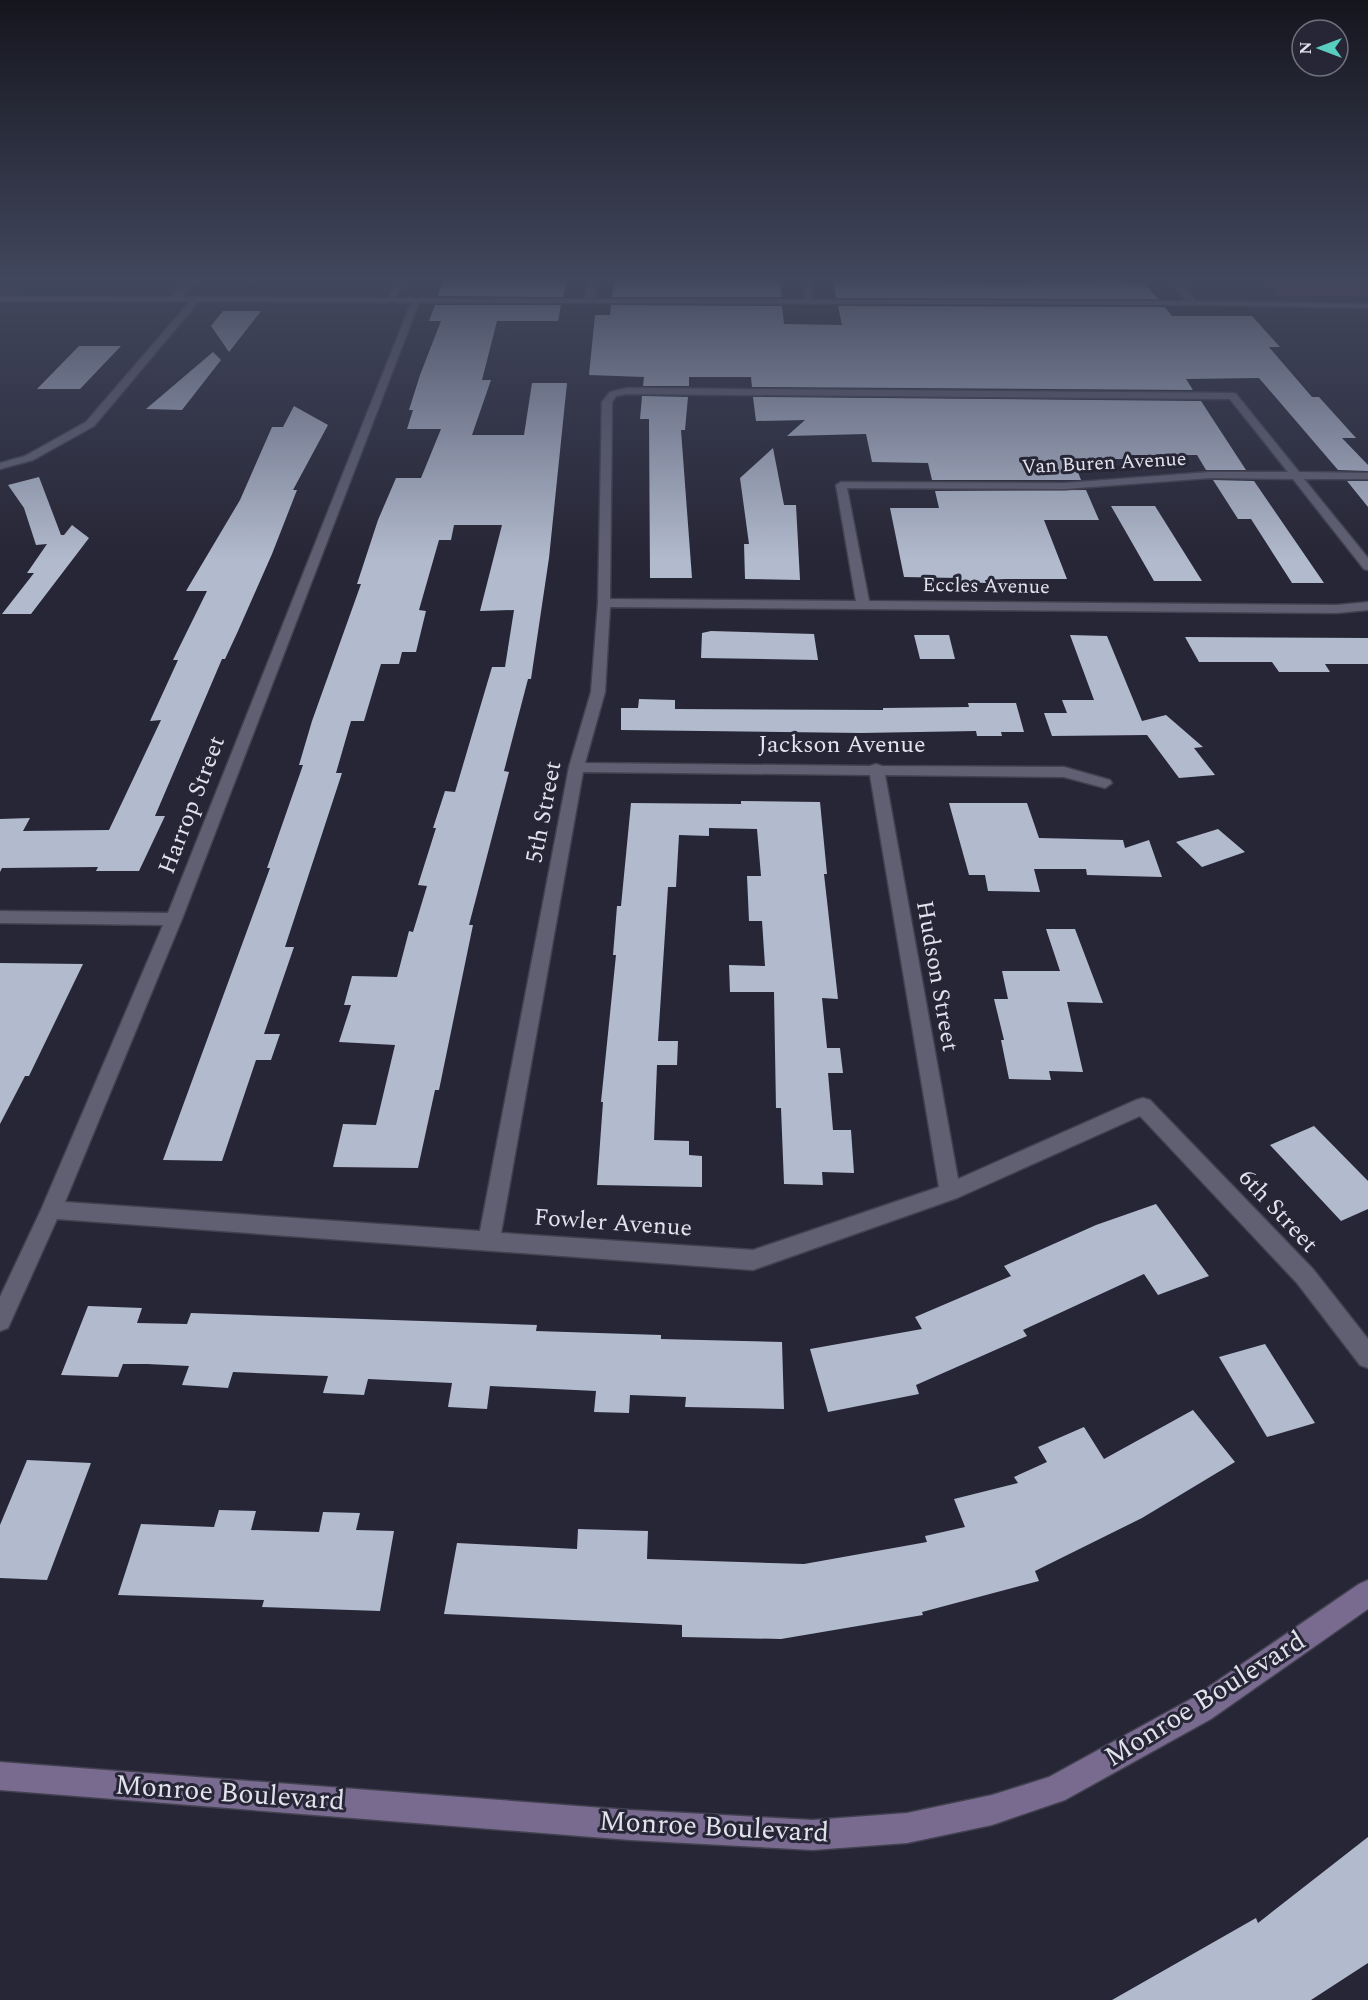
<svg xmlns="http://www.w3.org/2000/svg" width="1368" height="2000" font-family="Spectral,serif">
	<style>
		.green { fill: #653660 }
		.building { fill: #b2bace }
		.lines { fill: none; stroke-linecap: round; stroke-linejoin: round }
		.minor-casing { stroke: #42414f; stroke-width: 3 }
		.secondary-casing { stroke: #42414f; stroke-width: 3 }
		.minor { fill: #616073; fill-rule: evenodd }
		.secondary { fill: #796a90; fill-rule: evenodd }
		.labels { text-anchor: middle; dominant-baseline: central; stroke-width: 6; stroke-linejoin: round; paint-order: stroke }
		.far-street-label { font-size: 20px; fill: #e2e2ed; stroke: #272636 }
		.street-label { font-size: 24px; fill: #e2e2ed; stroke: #272636 }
		.near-street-label { font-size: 28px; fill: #e2e2ed; stroke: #272636 }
	</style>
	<rect width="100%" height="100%" fill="#272636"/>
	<path class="green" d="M 1262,280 L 1351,280 L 1368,296 L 1277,296 Z"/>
	<path class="building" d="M 443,280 L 566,280 L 563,297 L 438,296 Z
		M 614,280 L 780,281 L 782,297 L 612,297 Z
		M 1092,280 L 1124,280 L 1126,283 L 1144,283 L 1158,299 L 836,298 L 834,284 L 836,284 L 836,281 L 939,281 L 1025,284 L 1024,281 L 1094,282 Z
		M 435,305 L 561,305 L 558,321 L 497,321 L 482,380 L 491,380 L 472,435 L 524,435 L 532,383 L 567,383 L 549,558 L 531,679 L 528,679 L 504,771 L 509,772 L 469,925 L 473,925 L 439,1090 L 435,1090 L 418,1168 L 333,1167 L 343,1124 L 376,1125 L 395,1045 L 339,1042 L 351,1005 L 344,1005 L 352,976 L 397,977 L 409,931 L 413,932 L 427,886 L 418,885 L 436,828 L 433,828 L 445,791 L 455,792 L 492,667 L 505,667 L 514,610 L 480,611 L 502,525 L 454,525 L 451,540 L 439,540 L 419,610 L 426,611 L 416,652 L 402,652 L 399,664 L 381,664 L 364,721 L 351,721 L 336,773 L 342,773 L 285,947 L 294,947 L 264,1034 L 280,1034 L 271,1060 L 256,1060 L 222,1161 L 163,1160 L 270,868 L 267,868 L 303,765 L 299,765 L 312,721 L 361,584 L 357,584 L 378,520 L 396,478 L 421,478 L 441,429 L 407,429 L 413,410 L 409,410 L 420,375 L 441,321 L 429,321 Z
		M 611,305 L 782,306 L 784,324 L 842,325 L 838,306 L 1165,307 L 1172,316 L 1252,316 L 1280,347 L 1269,347 L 1312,397 L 1319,397 L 1356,438 L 1342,438 L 1368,465 L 1368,471 L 1338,470 L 1259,378 L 1186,379 L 1193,390 L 752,387 L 751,377 L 689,377 L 689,386 L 643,386 L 644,377 L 589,375 L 595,315 L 610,315 Z
		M 223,311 L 261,311 L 229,352 L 211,326 Z
		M 79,346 L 121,346 L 80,389 L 37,389 Z
		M 213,352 L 221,360 L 182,410 L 146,409 Z
		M 642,396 L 688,397 L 685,430 L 681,430 L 692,578 L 650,578 L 649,419 L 640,419 Z
		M 753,397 L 1201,401 L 1246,470 L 1206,470 L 1197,455 L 1125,455 L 1128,459 L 1073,459 L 1081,480 L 932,480 L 928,463 L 872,462 L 866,434 L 787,436 L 805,420 L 756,421 Z
		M 294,406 L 328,425 L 293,490 L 297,490 L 272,554 L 238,631 L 225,659 L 222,659 L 155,816 L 165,816 L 139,871 L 96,871 L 98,867 L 2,868 L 0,872 L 0,819 L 30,818 L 23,831 L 109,830 L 161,720 L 150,721 L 178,660 L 173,660 L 207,591 L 186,591 L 240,500 L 272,427 L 283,427 Z
		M 773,448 L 784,505 L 796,505 L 800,580 L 745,579 L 744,544 L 749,544 L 740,478 Z
		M 39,477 L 61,535 L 64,535 L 72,525 L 89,538 L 31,614 L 2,614 L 34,573 L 27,573 L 47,544 L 36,545 L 24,508 L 8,485 Z
		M 1213,480 L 1254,481 L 1324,583 L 1292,583 L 1251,519 L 1238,519 Z
		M 1347,481 L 1368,481 L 1368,507 Z
		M 1086,490 L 1099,520 L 1044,520 L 1067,579 L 1005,579 L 985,580 L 986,583 L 959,582 L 958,578 L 904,577 L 890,508 L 939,508 L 935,491 Z
		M 1111,506 L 1155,506 L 1202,581 L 1154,581 Z
		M 711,631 L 814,634 L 818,660 L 701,658 L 702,633 Z
		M 914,635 L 949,635 L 955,659 L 920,659 Z
		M 1070,635 L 1107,636 L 1142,721 L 1166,715 L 1203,747 L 1194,748 L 1215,775 L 1179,778 L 1147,735 L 1052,736 L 1044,713 L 1067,713 L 1062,700 L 1094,700 Z
		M 1185,637 L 1368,638 L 1368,664 L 1325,664 L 1330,672 L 1279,672 L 1272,662 L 1199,662 Z
		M 639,699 L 675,700 L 675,709 L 883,710 L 883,708 L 969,707 L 968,703 L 1016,703 L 1024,732 L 1001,732 L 1002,736 L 977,736 L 976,731 L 861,733 L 621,730 L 621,708 L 638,708 Z
		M 741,801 L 820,802 L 827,874 L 824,874 L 838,999 L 822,998 L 827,1048 L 840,1048 L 843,1073 L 828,1073 L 833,1130 L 851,1130 L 854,1173 L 822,1172 L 823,1185 L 784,1184 L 781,1108 L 776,1108 L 774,992 L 730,992 L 729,965 L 765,966 L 762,921 L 749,921 L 747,876 L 761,876 L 757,829 L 709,828 L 709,836 L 679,835 L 676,887 L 668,887 L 658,1041 L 678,1041 L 677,1065 L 657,1065 L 654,1140 L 689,1141 L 689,1155 L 702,1156 L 702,1187 L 597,1185 L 603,1102 L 601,1102 L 616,955 L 613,955 L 617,906 L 621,906 L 631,803 L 741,804 Z
		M 949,803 L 1027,803 L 1039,838 L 1123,840 L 1125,848 L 1149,840 L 1162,877 L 1087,875 L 1086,869 L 1034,869 L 1040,892 L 988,891 L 985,875 L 969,875 Z
		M 1218,829 L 1245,852 L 1202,867 L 1176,842 Z
		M 1046,929 L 1075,929 L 1103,1003 L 1067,1002 L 1083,1072 L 1049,1071 L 1051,1080 L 1009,1079 L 1001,1040 L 1004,1040 L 994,999 L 1008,999 L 1002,971 L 1060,971 Z
		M 0,963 L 83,964 L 29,1076 L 25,1076 L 0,1124 Z
		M 1314,1126 L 1368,1181 L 1368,1209 L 1341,1221 L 1270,1145 Z
		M 1156,1204 L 1209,1276 L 1158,1295 L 1144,1274 L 1023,1330 L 1027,1336 L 916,1385 L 919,1394 L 828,1412 L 810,1349 L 922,1329 L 915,1317 L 1011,1276 L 1004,1266 L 1096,1225 Z
		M 88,1306 L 142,1308 L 137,1323 L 187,1324 L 191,1313 L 537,1325 L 536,1331 L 661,1335 L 661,1339 L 782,1342 L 784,1409 L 685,1407 L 686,1397 L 630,1395 L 629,1413 L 594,1412 L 596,1391 L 490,1386 L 487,1409 L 448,1407 L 452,1383 L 368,1379 L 364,1395 L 323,1393 L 328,1376 L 233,1372 L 228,1388 L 182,1385 L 189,1366 L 147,1364 L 123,1364 L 118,1377 L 61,1375 Z
		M 1265,1344 L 1315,1423 L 1267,1437 L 1219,1357 Z
		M 1193,1410 L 1235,1462 L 1142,1518 L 1035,1571 L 1039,1581 L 922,1612 L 923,1615 L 781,1639 L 682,1637 L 682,1625 L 444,1614 L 457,1543 L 577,1549 L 578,1529 L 648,1531 L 647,1559 L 804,1564 L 927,1542 L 925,1536 L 965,1527 L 954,1499 L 1018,1483 L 1014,1477 L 1047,1462 L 1038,1447 L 1084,1427 L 1104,1459 Z
		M 27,1460 L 91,1463 L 47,1580 L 0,1578 L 0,1525 Z
		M 219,1510 L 256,1511 L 251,1530 L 319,1532 L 323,1512 L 360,1513 L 356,1530 L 394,1531 L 380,1611 L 262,1607 L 264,1600 L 118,1595 L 141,1524 L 214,1527 Z
		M 1368,1837 L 1368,1963 L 1311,2000 L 1112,2000 L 1256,1918 L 1258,1923 Z"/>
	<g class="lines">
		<g class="minor-casing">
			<path id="minor" d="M 187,280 L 195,280 L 178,301 L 172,301 L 172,297 Z
				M 396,280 L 404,280 L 393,302 L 387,302 Z
				M 589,280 L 597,280 L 593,301 L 589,303 L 585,301 Z
				M 802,280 L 810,280 L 813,304 L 806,302 Z
				M 1170,280 L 1178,280 L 1196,301 L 1196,305 L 1190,305 Z
				M 193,298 L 200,300 L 94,426 L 33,460 L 0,469 L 0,463 L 25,456 L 86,422 Z
				M 413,298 L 420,300 L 182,919 L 65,1202 L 480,1231 L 569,767 L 591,692 L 598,603 L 602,402 L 610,392 L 627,388 L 1233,393 L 1236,394 L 1299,472 L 1368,473 L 1368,479 L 1304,479 L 1368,558 L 1368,570 L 1364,569 L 1293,479 L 1210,478 L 1065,489 L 847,488 L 869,601 L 1337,605 L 1368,602 L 1368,610 L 1337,613 L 610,607 L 605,692 L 585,763 L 870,766 L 876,764 L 882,766 L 1064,767 L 1110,780 L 1112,783 L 1105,788 L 1064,777 L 885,775 L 958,1179 L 1136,1100 L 1143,1098 L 1150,1100 L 1313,1269 L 1368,1339 L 1368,1368 L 1360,1365 L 1297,1283 L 1140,1116 L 957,1198 L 753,1270 L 57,1219 L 8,1328 L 0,1331 L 0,1297 L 41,1210 L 163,925 L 0,923 L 0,911 L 168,913 ZM 627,394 L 1230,399 L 1288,472 L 1210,472 L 1065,483 L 841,482 L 836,485 L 856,601 L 610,599 L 612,402 L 616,396 ZM 583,772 L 870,775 L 939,1187 L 753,1250 L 501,1233 Z"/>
		</g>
		<g class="secondary-casing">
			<path id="secondary" d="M 0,297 L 1193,301 L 1368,304 L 1368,308 L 1193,305 L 0,301 Z
				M 1368,1580 L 1368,1609 L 1211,1719 L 1065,1800 L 992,1825 L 907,1843 L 813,1850 L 630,1840 L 0,1790 L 0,1762 L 630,1810 L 813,1820 L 907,1813 L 992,1795 L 1049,1777 L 1191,1699 L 1359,1584 Z"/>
		</g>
		<use href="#minor" class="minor"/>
		<use href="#secondary" class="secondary"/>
	</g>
	<linearGradient id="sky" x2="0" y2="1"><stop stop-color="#15151e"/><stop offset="0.5" stop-color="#41475d"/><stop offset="1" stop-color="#41475d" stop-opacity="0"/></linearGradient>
	<rect width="1368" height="560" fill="url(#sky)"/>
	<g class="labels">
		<g class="far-street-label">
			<text transform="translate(1104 463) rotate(-3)">Van Buren Avenue</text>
			<text transform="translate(986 586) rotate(1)">Eccles Avenue</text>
		</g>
		<g class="street-label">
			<text x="842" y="745">Jackson Avenue</text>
			<text transform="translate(192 805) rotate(-69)">Harrop Street</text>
			<text transform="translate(544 812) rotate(-79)">5th Street</text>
			<text transform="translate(937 976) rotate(80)">Hudson Street</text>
			<text transform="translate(1278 1211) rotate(47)">6th Street</text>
			<text transform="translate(613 1223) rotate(4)">Fowler Avenue</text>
		</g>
		<g class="near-street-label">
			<text transform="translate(1205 1699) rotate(-32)">Monroe Boulevard</text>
			<text transform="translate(230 1793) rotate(4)">Monroe Boulevard</text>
			<text transform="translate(714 1827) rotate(3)">Monroe Boulevard</text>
		</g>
	</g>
	<g transform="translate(1320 48) rotate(270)"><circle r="28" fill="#272636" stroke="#72717f" stroke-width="1.5"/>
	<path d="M0-4.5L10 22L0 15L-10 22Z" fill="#59cebf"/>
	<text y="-9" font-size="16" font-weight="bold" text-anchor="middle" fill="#e2e2ed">N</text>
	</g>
</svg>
